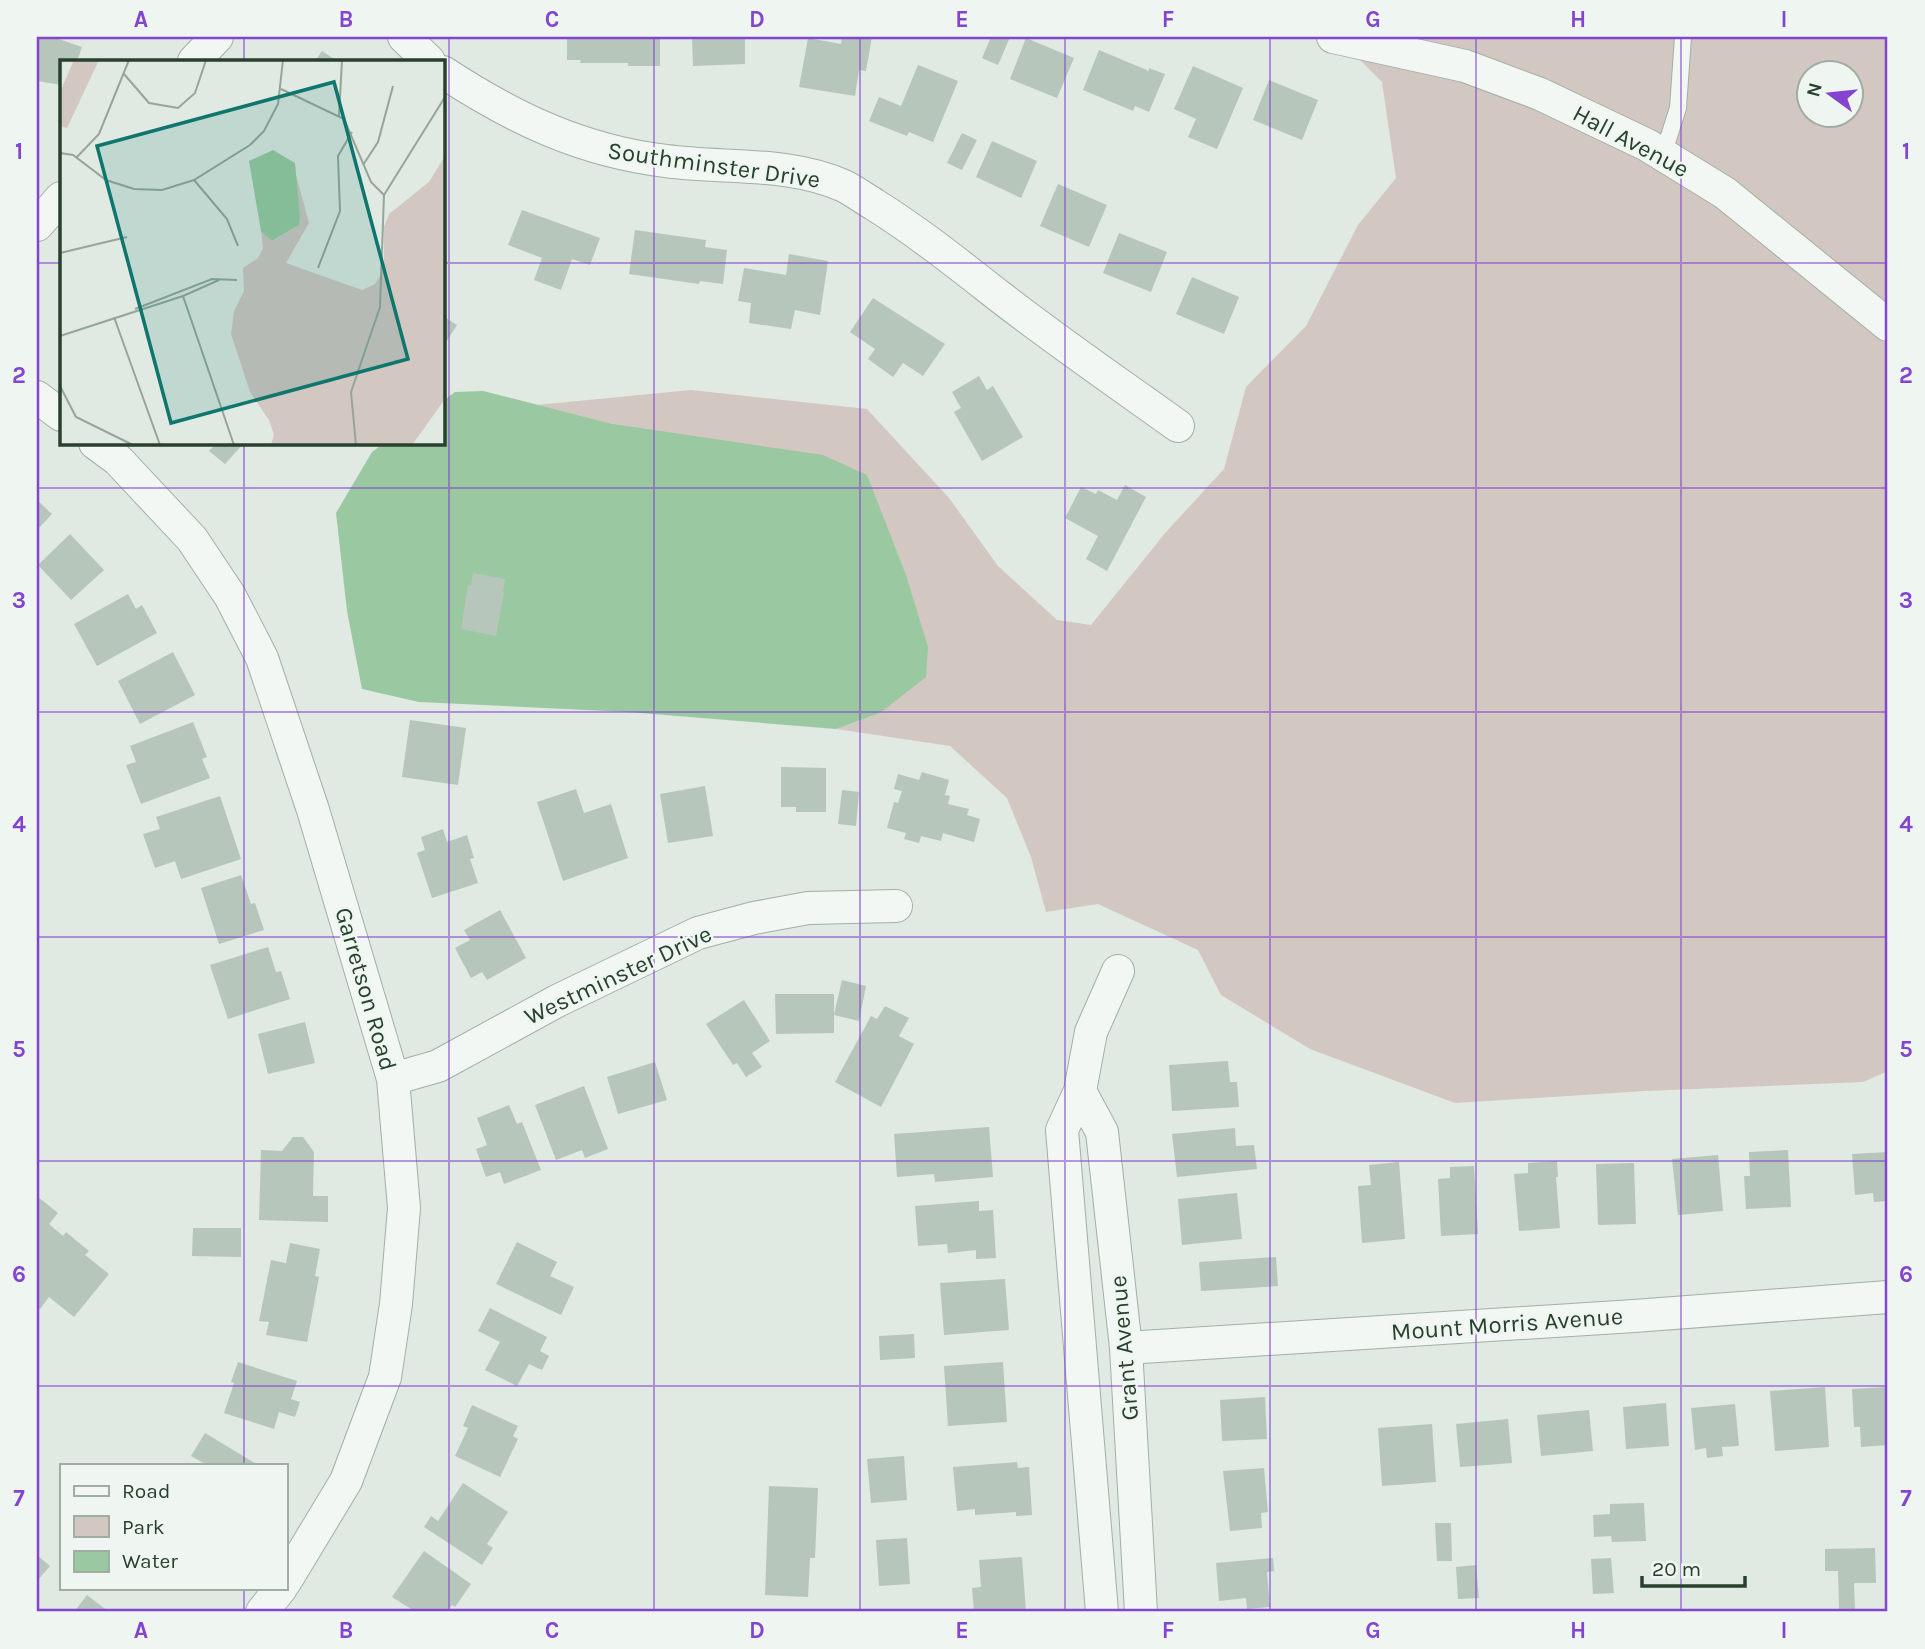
<svg xmlns="http://www.w3.org/2000/svg" width="1925" height="1649" font-family="Karla,sans-serif">
	<style>
		.green { fill: #d3c7c1; fill-rule: evenodd }
		.water { fill: #9ac9a1 }
		.building { fill: #b7c6ba }
		.lines { fill: none; stroke-linecap: round; stroke-linejoin: round }
		.lane-casing { stroke: #a1b0a5; stroke-width: 18 }
		.street-casing { stroke: #a1b0a5; stroke-width: 34 }
		.lane { stroke: #f2f7f4; stroke-width: 16 }
		.street { stroke: #f2f7f4; stroke-width: 32 }
		.grid { fill: none; stroke: #8444cf; stroke-width: 2; stroke-opacity: 0.55 }
		.labels { text-anchor: middle; dominant-baseline: central; stroke-width: 5; stroke-linejoin: round; paint-order: stroke }
		.street-label { font-size: 24px; fill: #28402e; stroke: #eff6f1 }
		.inset-road { fill: none; stroke: #96a59a; stroke-width: 2 }
		.view { fill: #0f766e; fill-opacity: 0.15; stroke: #0f766e; stroke-width: 3.5 }
		.inset-edge { fill: none; stroke: #28402e; stroke-width: 3.5 }
		.neatline { fill: none; stroke: #8444cf; stroke-width: 2.5 }
		.grid-label { font-size: 23px; text-anchor: middle; font-weight: bold; fill: #8444cf }
	</style>
	<rect width="100%" height="100%" fill="#e0e9e2"/>
	<path class="green" d="M 1337,37 L 1888,37 L 1888,1071 L 1863,1082 L 1645,1091 L 1455,1103 L 1310,1049 L 1221,995 L 1198,950 L 1098,904 L 1046,912 L 1031,857 L 1007,798 L 950,746 L 836,729 L 880,713 L 613,424 L 537,405 L 691,390 L 867,409 L 949,498 L 998,566 L 1057,620 L 1091,625 L 1166,532 L 1224,469 L 1246,387 L 1306,326 L 1358,225 L 1396,178 L 1382,82 ZM 1810,74 L 1852,74 L 1852,116 L 1810,116 Z"/>
	<path class="water" d="M 483,391 L 613,424 L 823,455 L 867,475 L 906,575 L 928,647 L 926,677 L 880,713 L 836,729 L 628,712 L 419,702 L 362,689 L 347,611 L 336,513 L 372,452 L 384,443 L 443,443 L 443,401 L 455,392 Z"/>
	<path class="building" d="M 37,37 L 53,37 L 82,47 L 77,61 L 61,61 L 61,85 L 37,81 Z
		M 567,37 L 660,37 L 660,66 L 628,66 L 628,63 L 580,63 L 581,60 L 567,60 Z
		M 692,37 L 745,37 L 745,64 L 693,66 Z
		M 842,37 L 872,37 L 866,71 L 859,70 L 855,96 L 799,87 L 808,38 L 841,44 Z
		M 991,37 L 1010,37 L 998,65 L 982,58 Z
		M 1026,38 L 1074,58 L 1057,98 L 1010,79 Z
		M 1099,50 L 1149,71 L 1149,68 L 1165,74 L 1149,112 L 1135,106 L 1133,111 L 1083,90 Z
		M 322,51 L 337,61 L 315,61 Z
		M 918,65 L 958,81 L 933,142 L 909,132 L 907,136 L 869,121 L 879,97 L 901,106 Z
		M 1193,66 L 1243,88 L 1217,149 L 1188,137 L 1196,119 L 1174,109 Z
		M 1269,80 L 1318,100 L 1302,140 L 1253,120 Z
		M 962,133 L 977,140 L 962,170 L 947,163 Z
		M 992,141 L 1037,161 L 1021,198 L 976,177 Z
		M 1058,184 L 1107,205 L 1089,247 L 1040,226 Z
		M 522,210 L 600,238 L 590,265 L 572,259 L 561,290 L 534,280 L 542,258 L 508,245 Z
		M 635,230 L 706,240 L 705,247 L 727,250 L 723,284 L 700,281 L 699,284 L 629,274 Z
		M 1119,233 L 1167,252 L 1151,292 L 1103,273 Z
		M 789,254 L 828,261 L 820,315 L 795,310 L 791,329 L 749,323 L 751,303 L 738,301 L 744,268 L 786,275 Z
		M 1192,277 L 1239,297 L 1224,334 L 1176,314 Z
		M 873,298 L 945,344 L 923,376 L 903,363 L 893,377 L 868,359 L 875,349 L 850,332 Z
		M 443,316 L 457,325 L 446,342 L 443,340 Z
		M 979,376 L 987,390 L 993,386 L 1023,437 L 982,461 L 954,412 L 961,408 L 952,392 Z
		M 217,443 L 244,443 L 225,464 L 209,451 Z
		M 1125,485 L 1146,497 L 1107,571 L 1086,559 L 1098,536 L 1065,518 L 1081,487 L 1096,494 L 1098,490 L 1117,500 Z
		M 37,500 L 52,514 L 37,530 Z
		M 70,534 L 104,570 L 71,600 L 38,565 Z
		M 473,573 L 505,579 L 503,593 L 504,593 L 496,636 L 461,629 L 468,585 L 471,586 Z
		M 128,594 L 136,609 L 142,605 L 157,633 L 97,666 L 74,624 Z
		M 173,652 L 195,695 L 140,724 L 118,681 Z
		M 410,720 L 466,728 L 458,785 L 402,777 Z
		M 193,722 L 207,757 L 202,759 L 210,778 L 141,804 L 126,765 L 136,762 L 130,746 Z
		M 781,767 L 826,768 L 826,812 L 796,812 L 796,807 L 781,807 Z
		M 922,772 L 949,780 L 945,795 L 950,796 L 948,804 L 969,809 L 967,815 L 980,819 L 974,842 L 943,833 L 941,841 L 921,836 L 919,843 L 904,839 L 906,833 L 887,828 L 894,802 L 898,803 L 902,791 L 894,789 L 898,774 L 919,780 Z
		M 705,786 L 713,836 L 668,843 L 660,794 Z
		M 576,789 L 584,813 L 611,804 L 628,858 L 563,881 L 537,802 Z
		M 842,790 L 859,792 L 856,826 L 838,824 Z
		M 220,796 L 241,859 L 181,879 L 175,861 L 155,868 L 143,834 L 160,829 L 156,817 Z
		M 443,829 L 447,842 L 467,835 L 474,858 L 470,859 L 478,883 L 432,898 L 417,853 L 425,850 L 421,837 Z
		M 241,875 L 251,904 L 255,903 L 264,930 L 219,944 L 201,888 Z
		M 500,910 L 526,958 L 487,980 L 482,972 L 471,978 L 455,948 L 470,940 L 464,930 Z
		M 268,947 L 276,972 L 281,971 L 290,999 L 228,1019 L 210,965 Z
		M 842,980 L 866,986 L 859,1021 L 834,1015 Z
		M 775,994 L 834,994 L 834,1033 L 776,1034 Z
		M 744,1000 L 770,1041 L 752,1053 L 762,1067 L 746,1077 L 737,1063 L 733,1065 L 706,1024 Z
		M 885,1006 L 909,1018 L 899,1036 L 914,1044 L 881,1107 L 835,1082 L 871,1016 L 877,1019 Z
		M 305,1022 L 315,1063 L 268,1074 L 258,1034 Z
		M 1228,1061 L 1230,1082 L 1237,1082 L 1239,1107 L 1172,1111 L 1169,1065 Z
		M 655,1062 L 667,1100 L 618,1114 L 607,1077 Z
		M 584,1086 L 608,1149 L 585,1158 L 582,1150 L 556,1160 L 535,1105 Z
		M 509,1105 L 517,1124 L 522,1122 L 541,1170 L 504,1184 L 500,1172 L 486,1177 L 476,1149 L 487,1145 L 477,1118 Z
		M 989,1127 L 993,1177 L 935,1182 L 934,1174 L 897,1177 L 894,1134 Z
		M 1235,1128 L 1236,1146 L 1254,1145 L 1257,1169 L 1177,1177 L 1172,1134 Z
		M 293,1137 L 303,1137 L 314,1152 L 313,1196 L 328,1196 L 328,1222 L 259,1220 L 261,1150 L 282,1151 Z
		M 1788,1150 L 1791,1207 L 1746,1209 L 1744,1176 L 1750,1176 L 1749,1152 Z
		M 1888,1152 L 1888,1201 L 1874,1202 L 1873,1193 L 1855,1195 L 1852,1154 Z
		M 1718,1155 L 1723,1211 L 1678,1215 L 1672,1159 Z
		M 1557,1161 L 1558,1177 L 1556,1177 L 1560,1228 L 1519,1231 L 1514,1174 L 1528,1173 L 1528,1163 Z
		M 1399,1162 L 1405,1239 L 1362,1243 L 1358,1186 L 1371,1185 L 1369,1165 Z
		M 1634,1163 L 1636,1224 L 1598,1225 L 1596,1164 Z
		M 1474,1166 L 1478,1234 L 1441,1236 L 1438,1179 L 1450,1178 L 1450,1167 Z
		M 1237,1193 L 1242,1239 L 1182,1245 L 1178,1199 Z
		M 37,1196 L 58,1213 L 49,1224 L 63,1236 L 66,1232 L 89,1251 L 85,1255 L 109,1274 L 74,1317 L 49,1297 L 40,1309 L 37,1306 Z
		M 979,1201 L 979,1211 L 993,1210 L 996,1258 L 976,1259 L 976,1250 L 948,1253 L 947,1244 L 918,1246 L 915,1206 Z
		M 193,1228 L 241,1228 L 241,1257 L 192,1256 Z
		M 517,1242 L 557,1262 L 550,1276 L 574,1287 L 561,1315 L 496,1284 Z
		M 290,1243 L 320,1249 L 315,1276 L 319,1277 L 307,1342 L 266,1335 L 269,1322 L 259,1321 L 271,1260 L 286,1263 Z
		M 1276,1257 L 1278,1286 L 1201,1291 L 1199,1262 Z
		M 1005,1279 L 1009,1330 L 944,1335 L 940,1283 Z
		M 490,1308 L 547,1337 L 540,1351 L 549,1356 L 542,1370 L 529,1364 L 517,1386 L 485,1370 L 500,1342 L 478,1331 Z
		M 914,1334 L 915,1358 L 880,1360 L 879,1336 Z
		M 238,1362 L 297,1381 L 291,1399 L 300,1402 L 295,1417 L 279,1412 L 274,1429 L 224,1413 L 234,1383 L 231,1382 Z
		M 1003,1362 L 1007,1422 L 948,1426 L 944,1366 Z
		M 1825,1387 L 1829,1447 L 1775,1451 L 1770,1391 Z
		M 1888,1387 L 1888,1445 L 1861,1447 L 1860,1427 L 1854,1427 L 1852,1389 Z
		M 1265,1397 L 1267,1439 L 1222,1441 L 1220,1400 Z
		M 1666,1403 L 1669,1446 L 1626,1449 L 1623,1407 Z
		M 1735,1404 L 1739,1446 L 1722,1447 L 1723,1456 L 1707,1458 L 1706,1448 L 1695,1450 L 1691,1408 Z
		M 472,1405 L 518,1426 L 513,1436 L 518,1439 L 500,1477 L 455,1456 L 468,1428 L 463,1426 Z
		M 1589,1410 L 1593,1451 L 1541,1456 L 1537,1415 Z
		M 1508,1419 L 1512,1463 L 1460,1467 L 1456,1424 Z
		M 1432,1424 L 1436,1482 L 1382,1486 L 1378,1428 Z
		M 205,1433 L 258,1465 L 207,1465 L 191,1456 Z
		M 904,1456 L 907,1500 L 871,1503 L 867,1459 Z
		M 1017,1462 L 1018,1468 L 1029,1467 L 1032,1515 L 1016,1516 L 1016,1512 L 975,1515 L 975,1509 L 957,1511 L 953,1467 Z
		M 1264,1468 L 1268,1512 L 1261,1513 L 1262,1528 L 1230,1531 L 1223,1471 Z
		M 463,1483 L 508,1512 L 487,1544 L 493,1548 L 482,1565 L 424,1527 L 431,1516 L 438,1521 Z
		M 769,1486 L 818,1488 L 815,1558 L 810,1558 L 808,1597 L 765,1595 Z
		M 1644,1503 L 1646,1541 L 1612,1542 L 1611,1536 L 1594,1537 L 1593,1515 L 1610,1514 L 1610,1504 Z
		M 1435,1523 L 1451,1523 L 1452,1561 L 1437,1561 Z
		M 907,1538 L 910,1584 L 879,1586 L 876,1540 Z
		M 1875,1548 L 1876,1583 L 1854,1583 L 1855,1609 L 1839,1609 L 1838,1571 L 1825,1571 L 1825,1549 Z
		M 424,1551 L 471,1584 L 455,1607 L 452,1605 L 447,1612 L 416,1612 L 392,1597 Z
		M 37,1555 L 50,1566 L 37,1581 Z
		M 1022,1557 L 1026,1612 L 974,1612 L 972,1588 L 981,1587 L 979,1560 Z
		M 1273,1558 L 1274,1571 L 1267,1572 L 1270,1607 L 1247,1609 L 1246,1598 L 1219,1601 L 1216,1563 Z
		M 1611,1558 L 1614,1593 L 1593,1594 L 1591,1559 Z
		M 1476,1565 L 1479,1598 L 1458,1599 L 1456,1567 Z
		M 87,1595 L 109,1612 L 74,1612 Z"/>
	<g class="lines">
		<g class="lane-casing">
			<path id="lane" d="M 1663,155 L 1678,108 L 1683,37"/>
		</g>
		<g class="street-casing">
			<path id="street" d="M 404,37 L 429,61
				M 1333,37 L 1465,66 L 1540,94 L 1647,145 L 1725,193 L 1888,325
				M 194,61 L 217,37
				M 443,72 C 513,118 582,151 666,161 C 725,169 788,161 844,186 C 854,191 865,199 875,205 C 918,232 958,264 999,296 C 1057,341 1118,383 1178,426
				M 37,225 L 61,198
				M 37,397 L 61,415
				M 95,443 L 118,460 L 192,539 L 230,596 L 262,658 L 313,810 L 393,1079 L 404,1208 L 396,1304 L 385,1377 L 346,1481 L 285,1582
				M 393,1079 L 438,1066 L 557,1001 L 698,933 L 754,918 L 808,908 L 896,906
				M 1080,1091 L 1102,1132 L 1126,1348 L 1141,1612
				M 1126,1348 L 1634,1316 L 1888,1297
				M 262,1612 L 281,1588
				M 1102,1612 L 1062,1130 L 1080,1091 L 1091,1032 L 1118,971"/>
		</g>
		<use href="#lane" class="lane"/>
		<use href="#street" class="street"/>
	</g>
	<path class="grid" d="M 244,37 L 244,61M 449,37 L 449,1612M 654,37 L 654,1612M 860,37 L 860,1612M 1065,37 L 1065,1612M 1270,37 L 1270,1612M 1476,37 L 1476,1612M 1681,37 L 1681,1612M 37,263 L 61,263M 443,263 L 1888,263M 244,443 L 244,1465M 37,488 L 1888,488M 37,712 L 1888,712M 37,937 L 1888,937M 37,1161 L 1888,1161M 37,1386 L 1888,1386M 244,1588 L 244,1612"/>
	<g class="labels">
		<g class="street-label">
			<text transform="translate(1631 141) rotate(28)">Hall Avenue</text>
			<text transform="translate(714 165) rotate(8)">Southminster Drive</text>
			<text transform="translate(618 975) rotate(-25)">Westminster Drive</text>
			<text transform="translate(366 989) rotate(74)">Garretson Road</text>
			<text transform="translate(1507 1324) rotate(-4)">Mount Morris Avenue</text>
			<text transform="translate(1124 1348) rotate(-95)">Grant Avenue</text>
		</g>
	</g>
	<g transform="translate(60 60)">
		<rect width="385" height="385" fill="#e0e9e2"/>
		<path d="M 14,0 L 39,0 L 7,68 L 0,66 L 0,32 ZM 385,96 L 385,339 L 352,385 L 211,385 L 214,375 L 209,360 L 190,332 L 171,274 L 174,251 L 184,231 L 183,208 L 198,198 L 203,188 L 201,171 L 213,181 L 239,165 L 236,115 L 249,163 L 226,203 L 302,230 L 315,224 L 324,209 L 324,167 L 329,154 L 369,122 Z" fill="#d3c7c1"/>
		<path d="M 213,90 L 235,103 L 240,158 L 239,165 L 212,181 L 201,171 L 189,101 Z" fill="#9ac9a1"/>
		<path class="inset-road" d="M 64,14 L 89,43 L 118,48 L 135,33 L 146,0M 221,29 L 284,59 L 311,122 L 324,135M 279,56 L 282,0M 0,93 L 13,95 L 46,120 L 74,129 L 102,130 L 134,120 L 190,85 L 204,71 L 218,44 L 223,0M 17,97 L 39,74 L 69,0M 303,105 L 318,82 L 333,26M 134,120 L 167,159 L 178,186M 0,193 L 67,177M 258,208 L 280,151 L 278,96 L 292,72M 123,236 L 174,385M 75,249 L 152,219 L 177,220M 54,257 L 100,385M 0,276 L 123,236 L 159,220M 0,326 L 16,357 L 73,385M 296,385 L 291,332 L 320,247 L 324,135 L 385,37"/>
		<path class="view" d="M 274,22 L 348,299 L 111,363 L 37,86 Z"/>
		<rect width="385" height="385" class="inset-edge"/>
	</g>
	<rect width="1925" height="1649" fill="none" stroke="#eff6f1" stroke-width="77"/>
	<rect x="60" y="1464" width="228" height="126" fill="#eff6f1" stroke="#9fada3" stroke-width="2"/>
	<rect x="74" y="1486" width="35" height="10" fill="#f2f7f4" stroke="#9fada3" stroke-width="2"/>
	<text x="122" y="1498" font-size="21" fill="#28402e">Road</text>
	<rect x="74" y="1516" width="35" height="21" fill="#d3c7c1" stroke="#9fada3" stroke-width="2"/>
	<text x="122" y="1534" font-size="21" fill="#28402e">Park</text>
	<rect x="74" y="1551" width="35" height="21" fill="#9ac9a1" stroke="#9fada3" stroke-width="2"/>
	<text x="122" y="1568" font-size="21" fill="#28402e">Water</text>
	<g transform="translate(1830 94) rotate(285)"><circle r="33" fill="#eff6f1" stroke="#9fada3" stroke-width="2"/>
	<path d="M0-5L12 26L0 18L-12 26Z" fill="#8444cf"/>
	<text y="-10" font-size="19" font-weight="bold" text-anchor="middle" fill="#28402e">N</text>
	</g>
	<path d="M1642 1576v10h103v-10" fill="none" stroke="#28402e" stroke-width="3.5"/>
	<text x="1652" y="1576" font-size="21" fill="#28402e" stroke="#eff6f1" stroke-width="5" paint-order="stroke">20 m</text>
	<rect x="38" y="38" width="1848" height="1572" class="neatline"/>
	<g class="grid-label">
		<text x="141" y="27">A</text>
		<text x="346" y="27">B</text>
		<text x="552" y="27">C</text>
		<text x="757" y="27">D</text>
		<text x="962" y="27">E</text>
		<text x="1168" y="27">F</text>
		<text x="1373" y="27">G</text>
		<text x="1578" y="27">H</text>
		<text x="1784" y="27">I</text>
		<text x="19" y="159">1</text>
		<text x="1906" y="159">1</text>
		<text x="19" y="383">2</text>
		<text x="1906" y="383">2</text>
		<text x="19" y="608">3</text>
		<text x="1906" y="608">3</text>
		<text x="19" y="832">4</text>
		<text x="1906" y="832">4</text>
		<text x="19" y="1057">5</text>
		<text x="1906" y="1057">5</text>
		<text x="19" y="1282">6</text>
		<text x="1906" y="1282">6</text>
		<text x="19" y="1506">7</text>
		<text x="1906" y="1506">7</text>
		<text x="141" y="1638">A</text>
		<text x="346" y="1638">B</text>
		<text x="552" y="1638">C</text>
		<text x="757" y="1638">D</text>
		<text x="962" y="1638">E</text>
		<text x="1168" y="1638">F</text>
		<text x="1373" y="1638">G</text>
		<text x="1578" y="1638">H</text>
		<text x="1784" y="1638">I</text>
	</g>
</svg>
